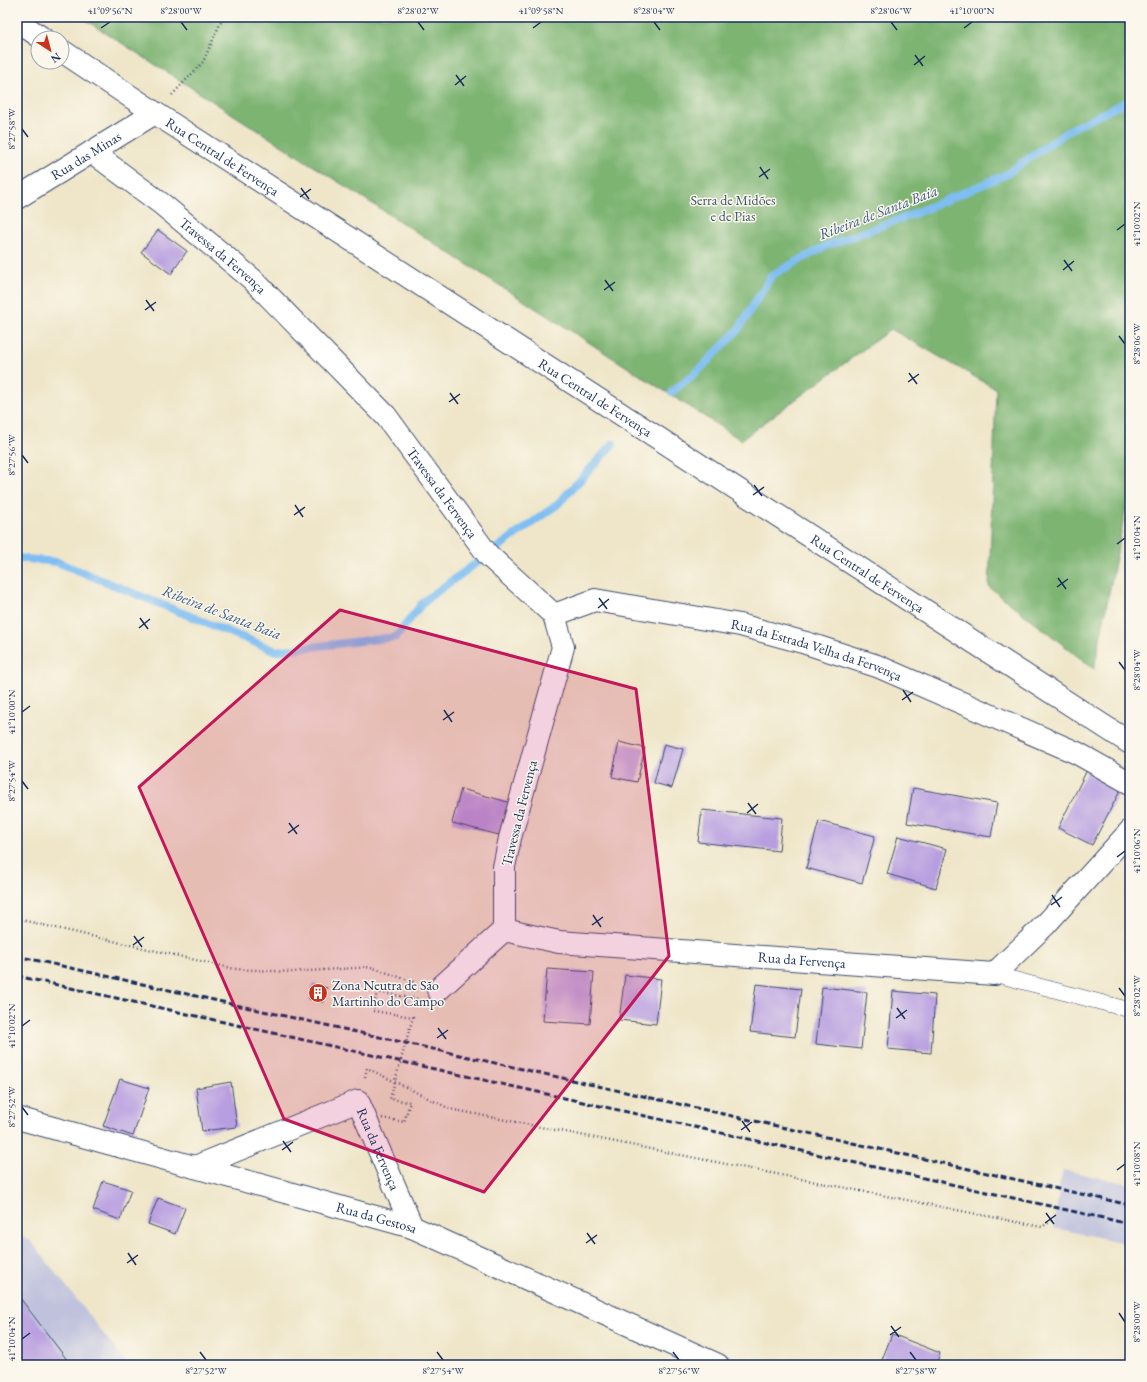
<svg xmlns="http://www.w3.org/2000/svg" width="1147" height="1382" font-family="'EB Garamond',serif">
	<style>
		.industrial { fill: #c0c2dd }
		.forest { fill: #7db472; stroke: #4c7268 }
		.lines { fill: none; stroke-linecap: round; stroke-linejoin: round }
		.stream { stroke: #7ebef2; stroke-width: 8 }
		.building { fill: #b79ee0 }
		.lane-casing { stroke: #3b4a6e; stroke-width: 16 }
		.street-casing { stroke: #3b4a6e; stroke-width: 24 }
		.secondary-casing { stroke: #3b4a6e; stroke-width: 24 }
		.path { stroke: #3b4a6e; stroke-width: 2.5; stroke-dasharray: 1 3; stroke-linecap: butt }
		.lane { stroke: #fff; stroke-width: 15 }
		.street { stroke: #fff; stroke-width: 22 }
		.secondary { stroke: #fff; stroke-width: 22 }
		.rail { stroke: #1b2f5e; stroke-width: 3; stroke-dasharray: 6 3; stroke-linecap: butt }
		.path-bridge { stroke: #3b4a6e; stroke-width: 2.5; stroke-dasharray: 1 3; stroke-linecap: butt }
		.marked { fill: #c2185b; fill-opacity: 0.2; stroke: #c2185b; stroke-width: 3; stroke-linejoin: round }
		.ticks { fill: none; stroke: #1b2f5e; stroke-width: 1.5 }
		.labels { text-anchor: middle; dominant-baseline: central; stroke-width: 3; stroke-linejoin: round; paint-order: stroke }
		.street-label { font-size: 14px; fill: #1b2f5e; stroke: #fbf7ec }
		.park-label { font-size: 14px; fill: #3b5868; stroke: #fbf7ec }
		.poi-label { font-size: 14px; fill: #1b2f5e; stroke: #fbf7ec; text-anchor: start }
		.water-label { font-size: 15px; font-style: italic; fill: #395a8a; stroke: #fbf7ec }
		.neatline { fill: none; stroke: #1b2f5e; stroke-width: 1.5 }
		.ticks-label { font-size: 10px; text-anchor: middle; fill: #1b2f5e }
	</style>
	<rect width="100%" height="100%" fill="#fbf7ec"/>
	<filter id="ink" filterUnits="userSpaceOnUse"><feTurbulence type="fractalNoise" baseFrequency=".025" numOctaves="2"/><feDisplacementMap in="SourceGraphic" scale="8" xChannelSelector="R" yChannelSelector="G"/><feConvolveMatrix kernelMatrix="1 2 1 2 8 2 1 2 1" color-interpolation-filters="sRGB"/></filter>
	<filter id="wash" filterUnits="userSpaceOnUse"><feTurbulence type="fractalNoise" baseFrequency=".012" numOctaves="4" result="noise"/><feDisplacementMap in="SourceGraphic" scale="16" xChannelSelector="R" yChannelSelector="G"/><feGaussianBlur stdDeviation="0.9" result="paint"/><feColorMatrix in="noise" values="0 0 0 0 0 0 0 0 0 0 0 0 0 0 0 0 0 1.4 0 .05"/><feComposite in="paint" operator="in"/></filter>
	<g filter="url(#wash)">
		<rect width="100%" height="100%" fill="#efe6c9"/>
		<path class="industrial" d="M 1063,1170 L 1130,1184 L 1130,1244 L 1054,1228 L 1054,1219 L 1056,1213 L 1060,1182 Z
			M 17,1235 L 30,1240 L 128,1365 L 17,1365 Z"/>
		<path class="forest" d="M 81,17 L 1130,17 L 1130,487 L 1094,669 L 989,587 L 996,389 L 891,329 L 741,440 Z"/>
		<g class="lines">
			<path class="stream" d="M 672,392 L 700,369 L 738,330 L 772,275 L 826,246 L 911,215 L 1005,175 L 1071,129 L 1130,100
				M 17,558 L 57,562 L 276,651 L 396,637 L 424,601 L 558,504 L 613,444"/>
		</g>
		<g id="blocks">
			<path class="building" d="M 158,230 L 187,251 L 171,274 L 141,252 Z
				M 619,742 L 645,748 L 637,782 L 612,777 Z
				M 664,744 L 683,749 L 672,788 L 654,783 Z
				M 1088,768 L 1123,785 L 1092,845 L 1058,828 Z
				M 913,788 L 997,803 L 991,837 L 907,823 Z
				M 461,789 L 508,802 L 499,835 L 452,823 Z
				M 702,810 L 782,818 L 779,851 L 698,842 Z
				M 819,821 L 875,836 L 862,883 L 806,868 Z
				M 898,836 L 947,849 L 936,888 L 887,874 Z
				M 547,969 L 594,972 L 590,1024 L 543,1021 Z
				M 625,975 L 661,979 L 656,1024 L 619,1020 Z
				M 313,984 L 327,988 L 323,1002 L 309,999 Z
				M 756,984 L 801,989 L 795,1037 L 750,1032 Z
				M 822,987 L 867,992 L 861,1049 L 816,1044 Z
				M 893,991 L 935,995 L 931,1053 L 888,1049 Z
				M 120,1079 L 149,1088 L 133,1136 L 103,1126 Z
				M 231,1082 L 237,1127 L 202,1131 L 196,1088 Z
				M 103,1181 L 131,1190 L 120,1220 L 93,1210 Z
				M 158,1198 L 185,1208 L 175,1234 L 148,1224 Z
				M 17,1294 L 71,1365 L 17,1365 Z
				M 892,1334 L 940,1353 L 936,1365 L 880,1365 Z"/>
		</g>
	</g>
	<g filter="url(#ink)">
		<use href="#blocks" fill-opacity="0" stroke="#3b4a6e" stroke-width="1"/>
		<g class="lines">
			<g class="lane-casing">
				<path id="lane" d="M 994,974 L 1130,1010"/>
			</g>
			<g class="street-casing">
				<g id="street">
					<path id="s1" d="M 92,152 L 163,205 L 252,279 L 386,416 L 488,555 L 554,615 L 563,647 L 510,838 L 504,867 L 504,930"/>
					<path id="s2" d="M 17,198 L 155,113"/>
					<path id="s3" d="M 554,615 L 595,600 L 740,625 L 806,643 L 877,666 L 1077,753 L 1130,783"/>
					<path id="s4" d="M 438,990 L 504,930 L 559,942 L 994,974 L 1046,924 L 1130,831"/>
					<path id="s5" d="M 17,1118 L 412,1227 L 718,1365"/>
					<path id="s6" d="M 195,1167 L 358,1101 L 412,1227"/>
				</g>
			</g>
			<g class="secondary-casing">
				<g id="secondary">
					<path d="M 17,21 L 42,38"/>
					<path id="s7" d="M 62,51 L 155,113 L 1130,743"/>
				</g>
			</g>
			<path class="path" d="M 172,95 L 203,62 L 223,17
				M 17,919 L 235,969 L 293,972 L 371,967 L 416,983
				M 365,1077 L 367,1068 L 450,1109 L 1042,1227 L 1054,1219"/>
			<use href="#lane" class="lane"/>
			<use href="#street" class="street"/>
			<use href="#secondary" class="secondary"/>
			<path class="rail" d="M 17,956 L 1130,1205
				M 17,976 L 1130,1224"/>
			<path class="path-bridge" d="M 382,1118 L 404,1122 L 410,1102 L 390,1099 L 413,1017 L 373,1011 L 377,992 L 418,999"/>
		</g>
	</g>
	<path class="marked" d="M 340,610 L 636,689 L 669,956 L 484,1192 L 284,1119 L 139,787 Z"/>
	<path class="ticks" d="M 181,22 L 187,30M 418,22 L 424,30M 654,22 L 660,30M 891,22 L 897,30M 101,28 L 110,22M 533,28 L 541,22M 964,28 L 972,22M 915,55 L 923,66M 914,65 L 925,56M 456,75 L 464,86M 455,85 L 466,76M 22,129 L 28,137M 760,167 L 768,179M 759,177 L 770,169M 301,188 L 309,199M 300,197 L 311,189M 1117,230 L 1125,224M 1064,260 L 1072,271M 1063,270 L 1074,261M 605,280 L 613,291M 604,290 L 615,282M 146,300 L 154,311M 145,310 L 156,302M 1119,336 L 1125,344M 909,373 L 917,384M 908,382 L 919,374M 450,393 L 458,404M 449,402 L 460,394M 22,455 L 28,463M 754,485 L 762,496M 753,495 L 764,487M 295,505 L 303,517M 294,515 L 305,507M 1117,544 L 1125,538M 1058,578 L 1066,589M 1057,587 L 1068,579M 599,598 L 607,609M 598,608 L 609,599M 140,618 L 148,629M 139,628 L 150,619M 1119,662 L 1125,670M 903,690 L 911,702M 902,700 L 913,692M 444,710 L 452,722M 22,712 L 30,706M 443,720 L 454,712M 22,781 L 28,789M 748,803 L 756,814M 747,813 L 758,804M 289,823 L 297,834M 288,833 L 299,825M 1117,857 L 1125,851M 1052,895 L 1060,907M 1051,905 L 1062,897M 593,915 L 601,927M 592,925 L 603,917M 134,936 L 142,947M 133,945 L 144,937M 1119,988 L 1125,996M 897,1008 L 905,1019M 896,1018 L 907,1010M 22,1026 L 30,1020M 438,1028 L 446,1039M 437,1038 L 448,1030M 22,1107 L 28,1115M 742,1121 L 750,1132M 741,1130 L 752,1122M 283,1141 L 291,1152M 282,1150 L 293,1142M 1117,1170 L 1125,1164M 1046,1213 L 1054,1224M 1045,1223 L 1056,1215M 587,1233 L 595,1244M 586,1243 L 597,1235M 128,1253 L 136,1265M 127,1263 L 138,1255M 1119,1313 L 1125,1322M 891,1326 L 899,1337M 890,1335 L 901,1327M 22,1339 L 30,1333M 200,1352 L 206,1360M 437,1352 L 443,1360M 673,1352 L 679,1360M 910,1352 L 916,1360"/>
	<defs>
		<g id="building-disc" transform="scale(1)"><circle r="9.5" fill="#c8321e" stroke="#fbf7ec"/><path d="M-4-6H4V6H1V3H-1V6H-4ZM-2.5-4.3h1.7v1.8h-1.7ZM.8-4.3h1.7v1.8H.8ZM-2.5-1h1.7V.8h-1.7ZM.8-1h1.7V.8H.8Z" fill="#fff"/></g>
	</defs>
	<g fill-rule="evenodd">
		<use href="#building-disc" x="318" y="993"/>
	</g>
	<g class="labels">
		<g class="street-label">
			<text stroke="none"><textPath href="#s2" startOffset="81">Rua das Minas</textPath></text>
			<text stroke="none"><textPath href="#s7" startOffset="192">Rua Central de Fervença</textPath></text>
			<text stroke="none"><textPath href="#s1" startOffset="167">Travessa da Fervença</textPath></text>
			<text stroke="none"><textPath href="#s7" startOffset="636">Rua Central de Fervença</textPath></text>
			<text stroke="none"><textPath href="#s1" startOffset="491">Travessa da Fervença</textPath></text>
			<text stroke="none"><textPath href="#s7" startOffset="960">Rua Central de Fervença</textPath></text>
			<text stroke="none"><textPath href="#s3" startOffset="271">Rua da Estrada Velha da Fervença</textPath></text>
			<text transform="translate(519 813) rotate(-76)">Travessa da Fervença</text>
			<text stroke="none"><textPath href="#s4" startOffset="389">Rua da Fervença</textPath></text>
			<text stroke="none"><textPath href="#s6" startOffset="228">Rua da Fervença</textPath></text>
			<text stroke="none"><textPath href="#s5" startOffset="373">Rua da Gestosa</textPath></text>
		</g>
		<g class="park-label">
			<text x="733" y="200">Serra de Midões<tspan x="733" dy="16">e de Pias</tspan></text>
		</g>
		<g class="poi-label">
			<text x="332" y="985">Zona Neutra de São<tspan x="332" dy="16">Martinho do Campo</tspan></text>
		</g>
		<g class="water-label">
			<text transform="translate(878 212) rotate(-21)">Ribeira de Santa Baia</text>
			<text transform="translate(222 612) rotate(21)">Ribeira de Santa Baia</text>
		</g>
	</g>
	<rect width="1147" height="1382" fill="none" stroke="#fbf7ec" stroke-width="44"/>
	<g transform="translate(50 50) rotate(144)"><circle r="19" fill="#fbf7ec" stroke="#a1a7b3"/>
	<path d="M0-3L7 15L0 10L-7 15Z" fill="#c8321e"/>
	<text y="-6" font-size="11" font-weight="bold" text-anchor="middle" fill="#1b2f5e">N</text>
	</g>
	<rect x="22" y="22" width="1103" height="1338" class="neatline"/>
	<g class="ticks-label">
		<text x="110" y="14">41°09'56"N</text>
		<text x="181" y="14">8°28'00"W</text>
		<text x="418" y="14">8°28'02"W</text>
		<text x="541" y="14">41°09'58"N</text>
		<text x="654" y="14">8°28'04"W</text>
		<text x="891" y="14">8°28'06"W</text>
		<text x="972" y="14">41°10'00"N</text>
		<text transform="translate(11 129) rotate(-90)" y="4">8°27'58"W</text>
		<text transform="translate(1136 224) rotate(-90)" y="4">41°10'02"N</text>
		<text transform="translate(1136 344) rotate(-90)" y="4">8°28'06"W</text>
		<text transform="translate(11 455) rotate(-90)" y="4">8°27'56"W</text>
		<text transform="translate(1136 538) rotate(-90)" y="4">41°10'04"N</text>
		<text transform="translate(1136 670) rotate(-90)" y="4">8°28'04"W</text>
		<text transform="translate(11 712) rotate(-90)" y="4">41°10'00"N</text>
		<text transform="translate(11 781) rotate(-90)" y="4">8°27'54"W</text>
		<text transform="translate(1136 851) rotate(-90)" y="4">41°10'06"N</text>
		<text transform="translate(1136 996) rotate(-90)" y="4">8°28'02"W</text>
		<text transform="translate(11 1026) rotate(-90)" y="4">41°10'02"N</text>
		<text transform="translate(11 1107) rotate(-90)" y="4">8°27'52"W</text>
		<text transform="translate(1136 1164) rotate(-90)" y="4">41°10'08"N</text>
		<text transform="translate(1136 1322) rotate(-90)" y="4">8°28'00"W</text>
		<text transform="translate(11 1339) rotate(-90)" y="4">41°10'04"N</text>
		<text x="206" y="1374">8°27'52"W</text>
		<text x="443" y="1374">8°27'54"W</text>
		<text x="679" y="1374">8°27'56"W</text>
		<text x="916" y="1374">8°27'58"W</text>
	</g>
</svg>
